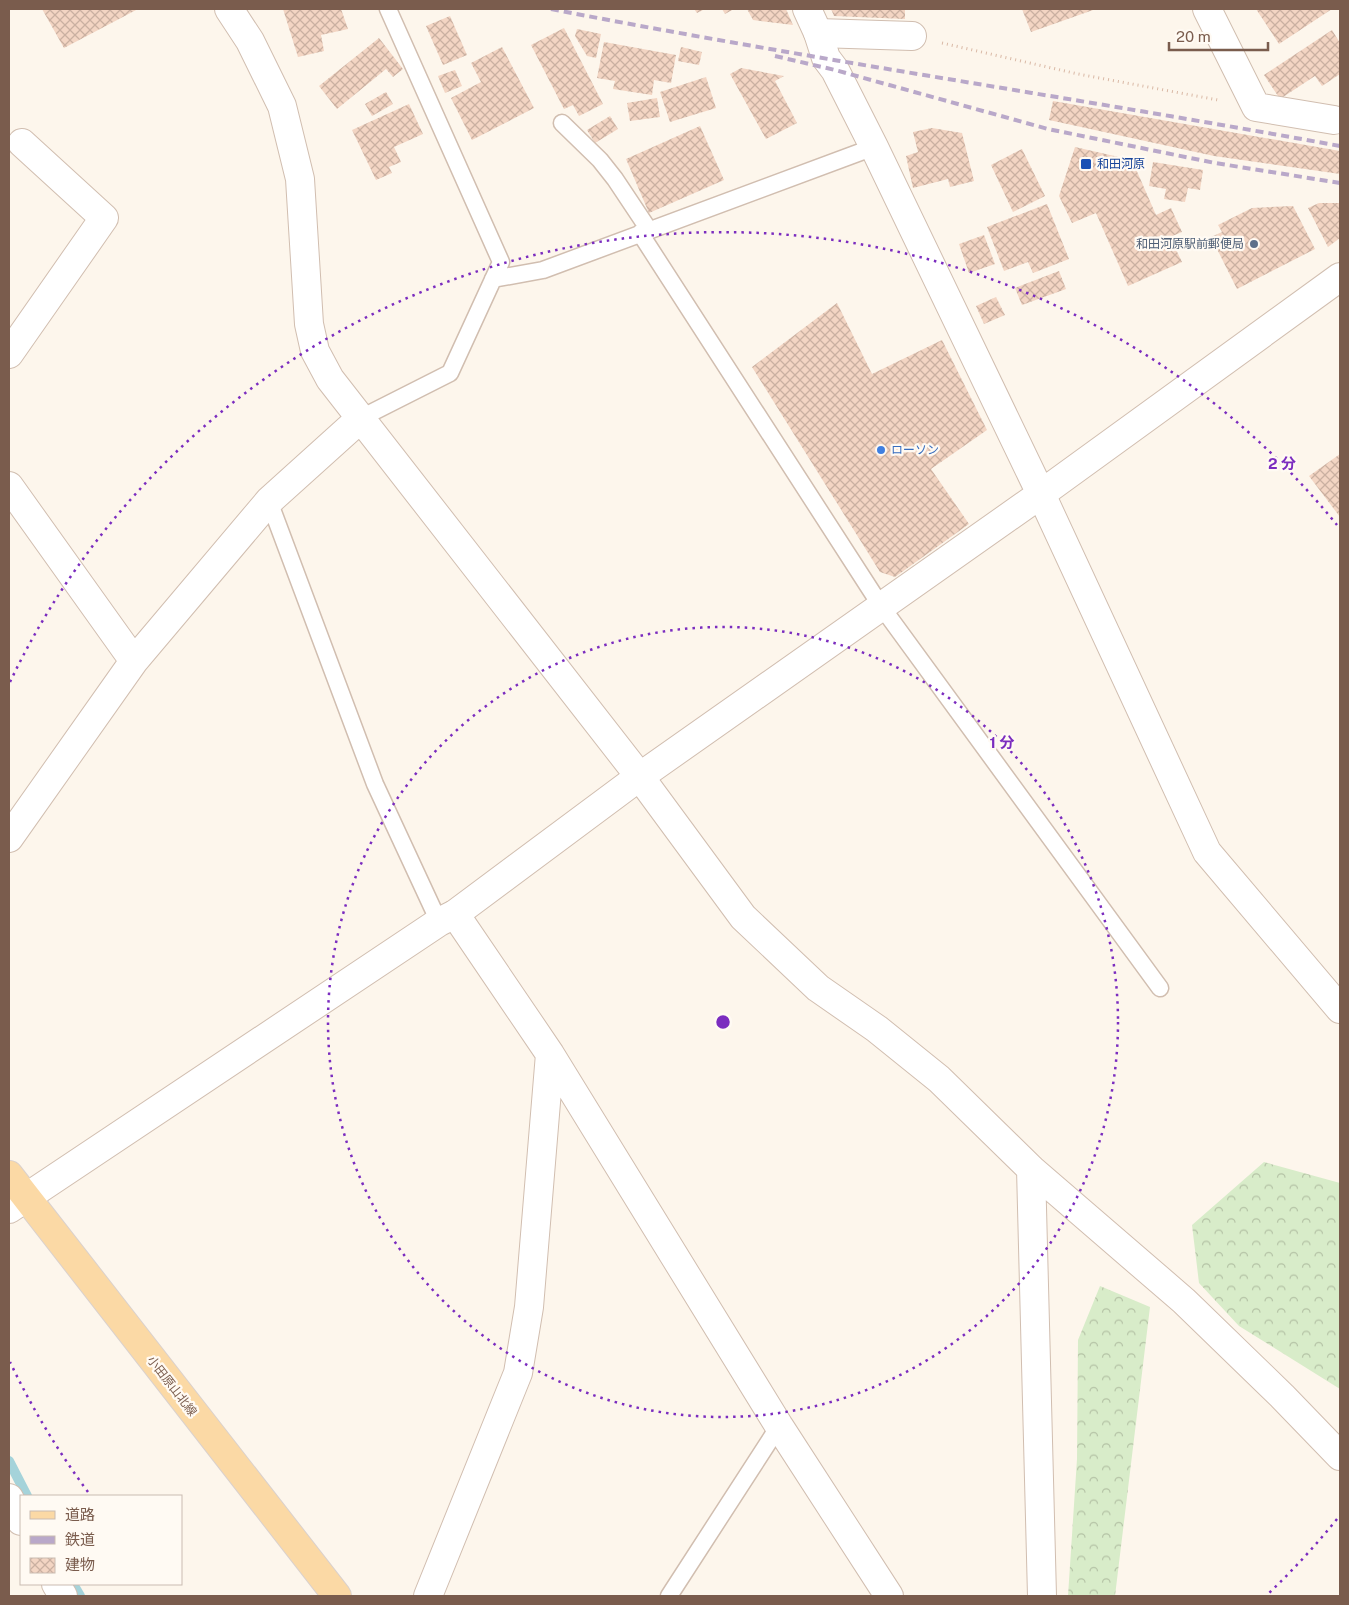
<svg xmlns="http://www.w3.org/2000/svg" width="1349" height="1605" font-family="'Public Sans','Noto Sans JP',sans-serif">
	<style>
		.forest { fill: url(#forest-crowns) }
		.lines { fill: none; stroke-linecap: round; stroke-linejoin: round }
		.stream { stroke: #a5d3da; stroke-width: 10 }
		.building { fill: url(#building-cross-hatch) }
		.service-casing { stroke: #d1beb0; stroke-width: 19 }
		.minor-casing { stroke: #d1beb0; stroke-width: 30 }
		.tertiary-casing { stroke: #d1beb0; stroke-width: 30 }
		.primary-casing { stroke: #dad1cd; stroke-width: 30 }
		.path { stroke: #d9b8a5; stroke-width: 3; stroke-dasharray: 1 4; stroke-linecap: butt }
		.service { stroke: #fff; stroke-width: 16 }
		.minor { stroke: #fff; stroke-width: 28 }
		.tertiary { stroke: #fff; stroke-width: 28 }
		.primary { stroke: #fbd9a5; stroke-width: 28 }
		.rail { stroke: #b9a8c9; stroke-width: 4; stroke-dasharray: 8 5; stroke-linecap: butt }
		.ring { fill: none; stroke: #7b2cbf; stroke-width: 2.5; stroke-dasharray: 2.5 5 }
		.transit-dot { fill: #1a4fb4; stroke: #fffaf3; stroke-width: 2 }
		.service-dot { fill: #5c6f8a; stroke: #fffaf3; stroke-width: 2 }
		.shop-dot { fill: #3f7fe0; stroke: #fffaf3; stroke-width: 2 }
		.labels { text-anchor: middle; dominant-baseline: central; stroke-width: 4.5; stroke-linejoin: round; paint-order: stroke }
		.transit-label { font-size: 12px; fill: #164399; stroke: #fffaf3; text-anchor: start }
		.service-label { font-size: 12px; fill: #4e5e75; stroke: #fffaf3; text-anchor: end }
		.shop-label { font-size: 12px; fill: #366cbe; stroke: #fffaf3; text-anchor: start }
		.street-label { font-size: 12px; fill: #7a5c4d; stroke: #fffaf3 }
		.centre { fill: #7b2cbf; stroke: #fffaf3; stroke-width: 2.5 }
		.ring-label { font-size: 15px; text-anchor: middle; font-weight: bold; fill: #7b2cbf; stroke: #fffaf3; stroke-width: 4.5; stroke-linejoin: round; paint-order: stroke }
	</style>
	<defs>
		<pattern id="forest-crowns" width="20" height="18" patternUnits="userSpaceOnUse" patternTransform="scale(1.25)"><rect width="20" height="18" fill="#d8ecc9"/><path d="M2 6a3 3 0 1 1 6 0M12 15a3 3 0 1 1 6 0" fill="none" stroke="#b4c2a5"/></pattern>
		<pattern id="building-cross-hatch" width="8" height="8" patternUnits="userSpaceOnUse" patternTransform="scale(1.25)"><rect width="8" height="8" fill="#f3d5c3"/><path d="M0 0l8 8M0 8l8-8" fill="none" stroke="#cab0a1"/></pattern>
	</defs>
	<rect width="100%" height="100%" fill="#fdf6ec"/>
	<path class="forest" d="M 1264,1162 L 1340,1183 L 1340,1389 L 1239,1326 L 1199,1283 L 1192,1225 Z
		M 1100,1286 L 1150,1307 L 1115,1596 L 1068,1596 L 1077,1459 L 1078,1340 Z"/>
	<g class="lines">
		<path class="stream" d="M 9,1461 L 27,1496
			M 73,1584 L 80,1596"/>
	</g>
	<path class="building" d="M 42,9 L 138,9 L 64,48 Z
		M 283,9 L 341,9 L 348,29 L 321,35 L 324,51 L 298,57 Z
		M 694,9 L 705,9 L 697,13 Z
		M 722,9 L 734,9 L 725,14 Z
		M 747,9 L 786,9 L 793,25 L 753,20 Z
		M 831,9 L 905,9 L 905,19 L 834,16 Z
		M 1022,9 L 1096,9 L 1031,32 Z
		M 1256,9 L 1332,9 L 1279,44 Z
		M 450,16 L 467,55 L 443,65 L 426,26 Z
		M 564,28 L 603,104 L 579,116 L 573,105 L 564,109 L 531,45 Z
		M 577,29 L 601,34 L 596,58 L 587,56 L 575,36 Z
		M 1332,30 L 1340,43 L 1340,74 L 1322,86 L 1315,76 L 1280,99 L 1264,75 Z
		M 379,38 L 403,69 L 393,77 L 386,69 L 337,109 L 319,86 Z
		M 604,42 L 676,55 L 671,83 L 654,80 L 652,95 L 613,89 L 615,81 L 597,78 Z
		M 502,47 L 534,108 L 472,140 L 451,98 L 481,82 L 471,63 Z
		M 681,47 L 702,52 L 699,65 L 678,61 Z
		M 741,68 L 784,76 L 775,81 L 797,123 L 766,139 L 730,74 Z
		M 455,70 L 462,86 L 445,93 L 438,76 Z
		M 706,77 L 716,108 L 670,122 L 660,92 Z
		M 386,92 L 393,104 L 372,116 L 365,104 Z
		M 657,98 L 660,117 L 630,121 L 627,103 Z
		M 1053,101 L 1340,151 L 1340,174 L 1214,156 L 1049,120 Z
		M 409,104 L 423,134 L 394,147 L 401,162 L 389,167 L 392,173 L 376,180 L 352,130 Z
		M 610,116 L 618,129 L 595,143 L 587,130 Z
		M 700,126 L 724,180 L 649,213 L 626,159 Z
		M 932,128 L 962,133 L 974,181 L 950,187 L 948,179 L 913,188 L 906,156 L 918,152 L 913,132 Z
		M 1075,147 L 1132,160 L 1156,215 L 1171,208 L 1182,232 L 1170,237 L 1182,262 L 1128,286 L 1096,213 L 1072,223 L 1059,196 Z
		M 1022,149 L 1045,196 L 1013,212 L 991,165 Z
		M 1153,162 L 1203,170 L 1200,190 L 1188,188 L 1185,202 L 1164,199 L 1166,189 L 1149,186 Z
		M 1319,203 L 1340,203 L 1340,238 L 1328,247 L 1308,208 Z
		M 1047,204 L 1069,259 L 1033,273 L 1028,262 L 1004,271 L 987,227 Z
		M 1293,206 L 1315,249 L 1237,289 L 1211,237 L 1222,232 L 1218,225 L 1252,208 Z
		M 984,235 L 995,264 L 969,273 L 959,244 Z
		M 1059,271 L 1066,289 L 1022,305 L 1015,288 Z
		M 996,297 L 1005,315 L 984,324 L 976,306 Z
		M 837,303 L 872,374 L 942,340 L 987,430 L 931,469 L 969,524 L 895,577 L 880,572 L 752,367 Z
		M 1340,454 L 1340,517 L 1309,476 Z"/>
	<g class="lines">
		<g class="service-casing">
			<path id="service" d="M 562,123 L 600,160 L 615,179 L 649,230
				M 640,233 L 881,606 L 1160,988
				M 493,279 L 543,270 L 874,147
				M 361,418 L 450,373 L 501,262 L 388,9
				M 269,501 L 375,784 L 439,922
				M 669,1596 L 779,1426"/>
		</g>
		<g class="minor-casing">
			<path id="minor" d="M 229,9 L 250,41 L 282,106 L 300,179 L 309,324 L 315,351 L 330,379 L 640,777 L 743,917 L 818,988 L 877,1029 L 939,1079 L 1031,1169 L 1184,1301 L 1282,1396 L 1340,1456
				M 1207,9 L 1256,107 L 1334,120
				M 818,33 L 912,36
				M 9,354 L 104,218 L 22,143
				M 9,486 L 134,661
				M 1041,494 L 1207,852 L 1340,1009
				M 9,838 L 134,661 L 269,501 L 361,418
				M 455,914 L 550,1054 L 779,1426 L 889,1596
				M 1031,1169 L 1042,1596
				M 9,1498 L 21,1521
				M 56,1584 L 63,1596
				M 428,1596 L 518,1373 L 529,1307 L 550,1054"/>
		</g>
		<g class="tertiary-casing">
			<path id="tertiary" d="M 807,9 L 818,33 L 826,58 L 835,70 L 874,147 L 1041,494
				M 9,1209 L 439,922 L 455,914 L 635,780 L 1041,494 L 1340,277"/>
		</g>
		<g class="primary-casing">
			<path id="primary" d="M 9,1175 L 337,1596"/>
		</g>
		<path class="path" d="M 942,43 L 1078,74 L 1218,100"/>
		<use href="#service" class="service"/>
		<use href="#minor" class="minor"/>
		<use href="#tertiary" class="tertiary"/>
		<use href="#primary" class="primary"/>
		<path class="rail" d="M 551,9 C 813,60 1078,98 1340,146
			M 775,56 L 835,70 L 1048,129 L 1215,163 L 1340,183"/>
	</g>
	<g class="ring">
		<circle cx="723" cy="1022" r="395"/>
		<path d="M1337 1519A790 790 0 0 1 1267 1595M88 1492A790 790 0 0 1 10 1362M10 682A790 790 0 0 1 1337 525"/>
	</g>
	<rect class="transit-dot" x="1080" y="158" width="12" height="12" rx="2.5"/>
	<circle class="service-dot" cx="1254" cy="244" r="5"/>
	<circle class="shop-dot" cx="881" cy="450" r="5"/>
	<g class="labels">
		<g class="transit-label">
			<text x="1097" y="164">和田河原</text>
		</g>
		<g class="service-label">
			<text x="1244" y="244">和田河原駅前郵便局</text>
		</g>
		<g class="shop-label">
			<text x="891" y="450">ローソン</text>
		</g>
		<g class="street-label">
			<text transform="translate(172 1386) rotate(52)">小田原山北線</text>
		</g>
	</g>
	<circle cx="723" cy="1022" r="8" class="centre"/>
	<g class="ring-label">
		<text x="1282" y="469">2 分</text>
		<text x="1002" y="748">1 分</text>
	</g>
	<rect width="1349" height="1605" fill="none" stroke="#7a5c4d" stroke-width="20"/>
	<rect x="20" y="1495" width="162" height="90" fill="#fffaf3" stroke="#cabbb1"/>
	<rect x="30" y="1511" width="25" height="8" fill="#fbd9a5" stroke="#cabbb1"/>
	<text x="65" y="1520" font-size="15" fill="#7a5c4d">道路</text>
	<rect x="30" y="1536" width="25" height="8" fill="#b9a8c9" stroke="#cabbb1"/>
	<text x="65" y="1545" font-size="15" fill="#7a5c4d">鉄道</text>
	<rect x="30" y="1558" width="25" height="15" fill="url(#building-cross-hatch)" stroke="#cabbb1"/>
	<text x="65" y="1570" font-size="15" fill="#7a5c4d">建物</text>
	<path d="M1169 42v8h99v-8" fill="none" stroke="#7a5c4d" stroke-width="2.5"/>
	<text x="1176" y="42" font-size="15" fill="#7a5c4d" stroke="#fffaf3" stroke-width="4" paint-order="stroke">20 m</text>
</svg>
